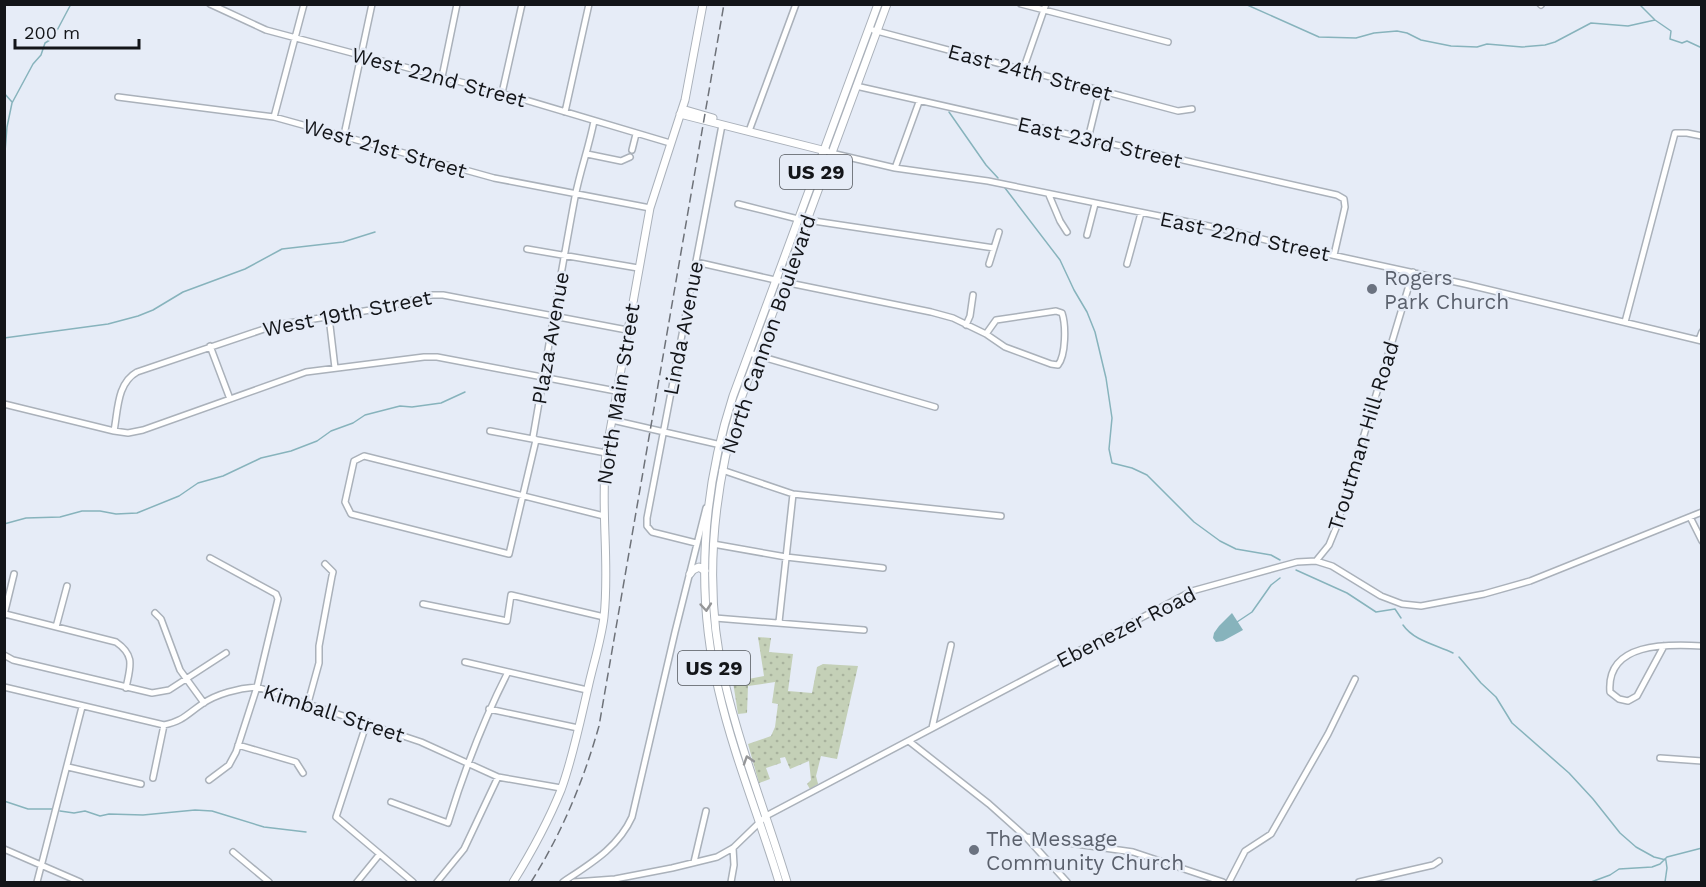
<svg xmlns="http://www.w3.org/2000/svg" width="1706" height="887" font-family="'Work Sans',sans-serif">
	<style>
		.grass { fill: url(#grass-dots) }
		.water { fill: #87b3bc }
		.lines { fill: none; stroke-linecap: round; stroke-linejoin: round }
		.stream { stroke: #87b3bc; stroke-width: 1.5 }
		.minor-casing { stroke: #aab1ba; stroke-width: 8 }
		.major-casing { stroke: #aab1ba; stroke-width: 9 }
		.minor { stroke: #fff; stroke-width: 5 }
		.major { stroke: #fff; stroke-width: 7 }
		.rail { stroke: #6e7279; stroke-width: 1.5; stroke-dasharray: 9 4.5; stroke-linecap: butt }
		.oneway { stroke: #959698 }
		.worship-dot { fill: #6b7280; stroke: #e6ecf7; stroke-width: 2 }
		.labels { text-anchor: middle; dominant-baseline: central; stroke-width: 5; stroke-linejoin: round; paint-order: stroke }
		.shield { fill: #e6ecf7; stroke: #52565c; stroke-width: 1.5 }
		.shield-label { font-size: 20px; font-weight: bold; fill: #131519 }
		.street-label { font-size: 21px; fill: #131519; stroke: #e6ecf7 }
		.worship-label { font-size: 21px; fill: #5b616d; stroke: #e6ecf7; text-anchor: start }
	</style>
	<defs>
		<pattern id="grass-dots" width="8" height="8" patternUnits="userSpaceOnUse" patternTransform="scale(1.5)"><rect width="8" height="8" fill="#c4d0b7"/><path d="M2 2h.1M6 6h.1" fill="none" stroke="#a8b29d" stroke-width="1.8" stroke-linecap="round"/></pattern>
	</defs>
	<rect width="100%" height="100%" fill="#e6ecf7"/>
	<path class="grass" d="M 758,637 L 771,638 L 769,652 L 793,654 L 788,691 L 812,693 L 817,667 L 823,664 L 858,666 L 837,759 L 821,756 L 816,776 L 818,784 L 810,789 L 807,784 L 811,780 L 809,761 L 790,769 L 785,757 L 780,758 L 781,763 L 766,768 L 770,779 L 759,783 L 748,744 L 771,736 L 775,727 L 778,704 L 772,703 L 775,682 L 748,686 L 747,713 L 738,714 L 733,682 L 764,676 Z"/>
	<path class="water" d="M 1232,613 L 1243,630 L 1223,641 L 1216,642 L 1213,638 L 1214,633 L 1219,626 Z"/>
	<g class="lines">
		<path class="stream" d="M 1245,4 L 1319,37 L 1356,38 L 1374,33 L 1397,31 L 1407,33 L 1421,40 L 1451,46 L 1477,47 L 1487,44 L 1522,47 L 1545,45 L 1555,42 L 1591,23 L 1628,26 L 1655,20
			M 1639,4 L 1655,20 L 1671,31 L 1670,39 L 1682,43 L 1687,41 L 1702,48
			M 4,93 L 12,102
			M 949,112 L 986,165 L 998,178
			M 4,164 L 7,127 L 12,103 L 33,64 L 41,55 L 45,43 L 53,38 L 71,4
			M 1005,188 L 1060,260 L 1074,290 L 1087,312 L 1095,332 L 1106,378 L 1112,418 L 1109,449 L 1112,463 L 1132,468 L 1147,475 L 1194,522 L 1220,541 L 1236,549 L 1271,555 L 1280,560
			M 4,338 L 108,324 L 138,316 L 153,310 L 183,292 L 245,269 L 282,249 L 343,242 L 375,232
			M 4,524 L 26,518 L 60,517 L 82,511 L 100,511 L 116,514 L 137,513 L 179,496 L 198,483 L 223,476 L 261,458 L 291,451 L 317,441 L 331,431 L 353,423 L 365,415 L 400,406 L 412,407 L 441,403 L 465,392
			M 1296,570 L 1347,593 L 1376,612 L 1395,609 L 1401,618
			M 1237,622 L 1252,612 L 1271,585 L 1280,578
			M 1403,625 C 1414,641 1437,645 1453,653
			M 1459,657 L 1481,683 L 1496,697 L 1512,723 L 1569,773 L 1593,799 L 1620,833 L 1636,847 L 1654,857 L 1666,860
			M 4,801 L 28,809 L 53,809
			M 60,811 L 74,813 L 85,811 L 100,816 L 109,814 L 143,815 L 195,810 L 212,811 L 264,827 L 306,832
			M 1591,882 L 1610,875 L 1619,869 L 1652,867 L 1660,864 L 1667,857 L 1702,848
			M 1665,882 L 1667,868 L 1666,861"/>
		<g class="minor-casing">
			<path id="minor" d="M 210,4 L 266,30 L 502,93 L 670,143
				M 1021,4 L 1168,42
				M 1540,4 L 1541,5
				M 873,30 L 1178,111 L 1192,109
				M 1023,70 L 1046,4
				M 442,77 L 457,4
				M 856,86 L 1337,195 L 1344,199 L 1345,207 L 1334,255
				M 502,93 L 522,4
				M 118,97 L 274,117 L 494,178 L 650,208
				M 565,112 L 589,4
				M 274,117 L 304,4
				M 594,121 C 589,147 580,171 575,197 C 560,277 547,357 533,437 L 536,440 L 509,554 L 351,514 L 345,502 L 354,461 L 364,456 L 604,516
				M 749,131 L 796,4
				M 344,135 L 372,4
				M 1088,139 L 1100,90
				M 632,150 L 636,134
				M 831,153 L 895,168 L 988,181 L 1228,230 L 1277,243 L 1465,284 L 1702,341
				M 587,154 L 621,161 L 630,157
				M 895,168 L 919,102
				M 1049,195 L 1060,221 L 1067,232
				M 738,204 L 798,219
				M 807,220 L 994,248
				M 1087,235 L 1095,204
				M 527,249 L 638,268
				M 696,262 L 784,282 L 931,312 L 953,318 L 986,334
				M 989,264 L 999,232
				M 1127,264 L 1141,213
				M 1056,311 L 1062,313 C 1066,325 1066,355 1058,365 L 1051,364 L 1005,347 L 986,334 L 996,320 Z
				M 329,317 L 335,368
				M 1625,322 L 1675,133 L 1687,133 L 1702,136
				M 966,325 L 970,316 L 973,295
				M 1699,340 L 1702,332
				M 210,346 L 230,399
				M 749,353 L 935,407
				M 616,391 L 437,357 L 424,357 L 306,372 L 143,430 L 128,433 L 114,431 C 118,410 117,383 137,372 L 276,325 L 383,308 L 431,295 L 443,295 L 627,330
				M 4,404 L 114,431
				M 612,420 L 721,445
				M 490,431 L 606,453
				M 722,470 L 793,494 L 1001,516
				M 1690,517 L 1702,541
				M 696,543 L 652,532 L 647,526 L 647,518 L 722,125
				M 713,544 L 786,557 L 883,568
				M 1316,561 L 1329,545 L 1336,528 L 1413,272
				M 423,604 L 507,621 L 511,595 L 604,617
				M 155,613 L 161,619 L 180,670 L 204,703
				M 5,614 L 116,642 C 136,656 130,667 126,688
				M 4,615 L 14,574
				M 715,618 L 864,630
				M 779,622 L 793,494
				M 56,627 L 67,586
				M 1664,646 L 1637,696 L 1628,701 L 1619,699 L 1610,692 C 1606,642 1667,644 1702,646
				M 4,655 L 13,660 L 152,693 L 169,690 L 226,653
				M 465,662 L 587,690
				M 4,687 L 164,725 C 183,721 186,715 202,704 C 216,694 239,688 257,687 L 421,742 L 498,777 L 561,788
				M 308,703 L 319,663 L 319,646 L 332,576 L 333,572 L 325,564
				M 489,709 L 578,728
				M 367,722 L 336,817 L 413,882
				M 932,728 L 951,645
				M 910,742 L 989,804 L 1026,837 L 1067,882
				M 238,745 L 296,762 L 303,773
				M 1660,758 L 1702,761
				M 68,767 L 141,784
				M 153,778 L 164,725
				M 209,780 L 229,765 L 236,752 L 257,687 L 278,599 L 276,594 L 210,558
				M 391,802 L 448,823 C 464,771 483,721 508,672
				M 1026,837 L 1133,852 L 1223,882
				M 4,849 L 80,882
				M 233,852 L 269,882
				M 694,862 L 706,811
				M 37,882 L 82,707
				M 357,882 L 379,855
				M 437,882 L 464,849 L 498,777
				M 563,882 C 590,864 618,848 632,817 L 675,632 L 706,508
				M 574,882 L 615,879 L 672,868 L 717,857 L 733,848 L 766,816 L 1192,591 L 1297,562 L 1316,561 L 1332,566 L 1381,596 L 1402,604 L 1421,606 L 1484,594 L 1530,581 L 1702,512
				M 731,882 L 734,865 L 733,848
				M 1229,882 L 1245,851 L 1271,834 L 1328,734 L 1355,679
				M 1359,882 L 1433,865 L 1439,861"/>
		</g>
		<g class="major-casing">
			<path id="major" d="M 682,109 L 713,118
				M 680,114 L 826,151
				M 690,574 L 693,570 L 699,567 L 705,571
				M 513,882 C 531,853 548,822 561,790 C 573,757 580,722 588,688 C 593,665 601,641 604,617 C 610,563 600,508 606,453 L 650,208 L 685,100 L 703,4
				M 779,882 C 760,819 734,757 719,692 C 695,594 702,492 733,396 L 878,4
				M 787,882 C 767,816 741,751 725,683 C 703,591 712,494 739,404 L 887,4"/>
		</g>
		<use href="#minor" class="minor"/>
		<use href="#major" class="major"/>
		<path class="rail" d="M 531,882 C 562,833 583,782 599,726 L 724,4"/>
	</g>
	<defs><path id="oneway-chevron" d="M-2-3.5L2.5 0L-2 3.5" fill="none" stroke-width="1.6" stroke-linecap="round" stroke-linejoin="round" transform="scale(1.5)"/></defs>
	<g class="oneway">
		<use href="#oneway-chevron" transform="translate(706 607) rotate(85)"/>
		<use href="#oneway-chevron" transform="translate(748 760) rotate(-108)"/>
	</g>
	<g class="worship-dot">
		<circle cx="1372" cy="289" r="6"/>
		<circle cx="974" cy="850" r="6"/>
	</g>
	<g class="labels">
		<g class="shield">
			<rect x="780" y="155" width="72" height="34" rx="4.5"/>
			<rect x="678" y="651" width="72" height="34" rx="4.5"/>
		</g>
		<g class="shield-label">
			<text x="816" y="172">US 29</text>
			<text x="714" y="668">US 29</text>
		</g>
		<g class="street-label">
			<text transform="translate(1030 72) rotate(15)">East 24th Street</text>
			<text transform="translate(439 77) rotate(15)">West 22nd Street</text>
			<text transform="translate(1100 142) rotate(13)">East 23rd Street</text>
			<text transform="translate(385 148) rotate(16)">West 21st Street</text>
			<text transform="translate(1245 236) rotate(12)">East 22nd Street</text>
			<text transform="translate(347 313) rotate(-11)">West 19th Street</text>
			<text transform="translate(683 328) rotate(-79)">Linda Avenue</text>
			<text transform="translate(768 334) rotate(-71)">North Cannon Boulevard</text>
			<text transform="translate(550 338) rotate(-80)">Plaza Avenue</text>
			<text transform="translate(618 394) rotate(-81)">North Main Street</text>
			<text transform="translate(1363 436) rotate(-73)">Troutman Hill Road</text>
			<text transform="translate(1126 627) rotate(-27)">Ebenezer Road</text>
			<text transform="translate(334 713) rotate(18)">Kimball Street</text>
		</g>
		<g class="worship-label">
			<text x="1384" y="277">Rogers<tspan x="1384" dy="24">Park Church</tspan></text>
			<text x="986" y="838">The Message<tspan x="986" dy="24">Community Church</tspan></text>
		</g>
	</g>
	<rect width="1706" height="887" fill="none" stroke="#131519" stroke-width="12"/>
	<path d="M15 39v9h124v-9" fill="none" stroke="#131519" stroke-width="3"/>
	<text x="24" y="39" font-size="18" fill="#131519" stroke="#e6ecf7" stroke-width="4.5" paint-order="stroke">200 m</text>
</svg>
